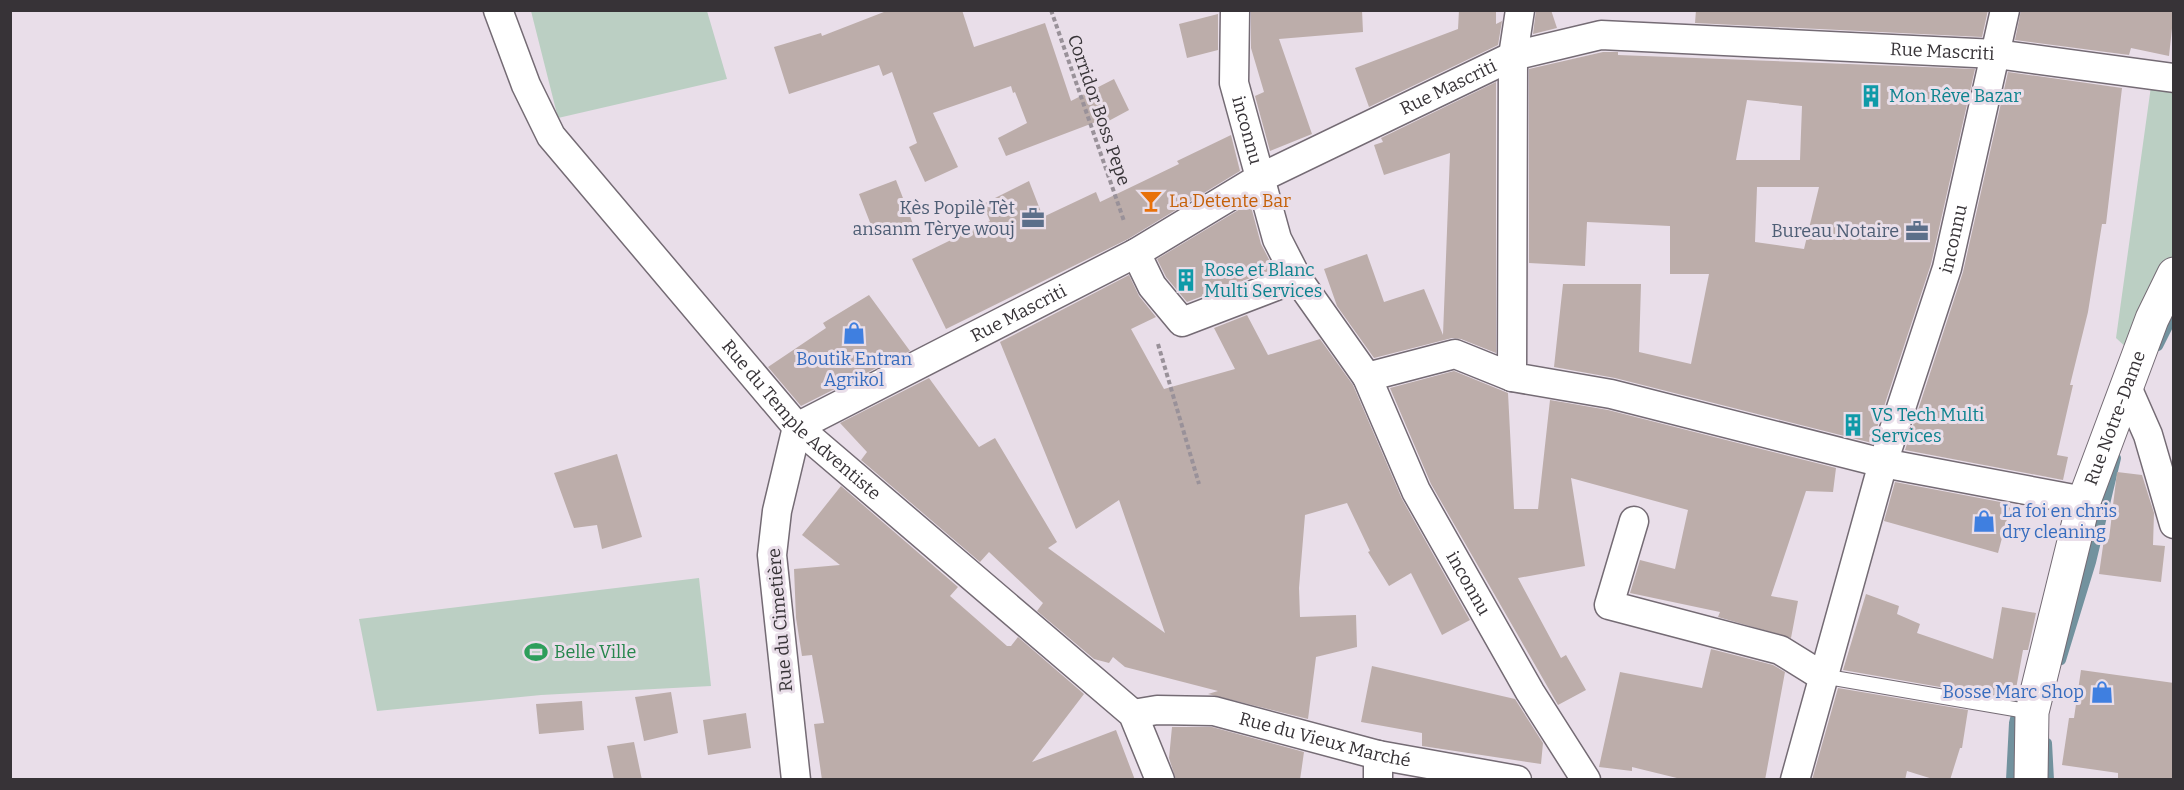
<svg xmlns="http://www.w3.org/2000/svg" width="2184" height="790" font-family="Bitter,serif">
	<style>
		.green { fill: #bbcfc3 }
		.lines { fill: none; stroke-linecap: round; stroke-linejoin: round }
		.stream { stroke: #72929e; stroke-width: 10 }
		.building { fill: #bcadaa; fill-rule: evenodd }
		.lane-casing { stroke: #746b74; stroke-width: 16 }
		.street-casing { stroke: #746b74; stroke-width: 31 }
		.secondary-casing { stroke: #746b74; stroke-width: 35 }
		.path { stroke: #999199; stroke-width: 4; stroke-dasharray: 4.5 3; stroke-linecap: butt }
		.lane { stroke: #fff; stroke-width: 14 }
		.street { stroke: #fff; stroke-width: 28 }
		.secondary { stroke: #fff; stroke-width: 33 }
		.labels { text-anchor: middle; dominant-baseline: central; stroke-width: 6; stroke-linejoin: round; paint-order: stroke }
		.street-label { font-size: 18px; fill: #373337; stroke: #e9dee9 }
		.culture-label { font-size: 18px; fill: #0d838f; stroke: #e9dee9; text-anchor: start }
		.food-label { font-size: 18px; fill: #c56008; stroke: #e9dee9; text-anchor: start }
		.service-label { font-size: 18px; fill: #4e5e75; stroke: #e9dee9; text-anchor: end }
		.shop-label { font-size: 18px; fill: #366cbe; stroke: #e9dee9 }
		.leisure-label { font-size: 18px; fill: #27864d; stroke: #e9dee9; text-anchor: start }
	</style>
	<rect width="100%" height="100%" fill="#e9dee9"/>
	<path class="green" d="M 531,11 L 707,11 L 727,79 L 558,118 Z
		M 2152,79 L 2173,85 L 2173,255 L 2130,351 L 2116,338 Z
		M 699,578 L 711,686 L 541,695 L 377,711 L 359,619 Z"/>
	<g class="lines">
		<path class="stream" d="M 2158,346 L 2174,314
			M 2061,660 L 2091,562 L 2116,458
			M 2047,743 L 2049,780
			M 2011,780 L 2014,723 L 2019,703"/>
	</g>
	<path class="building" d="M 889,10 L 962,10 L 974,47 L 1045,23 L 1071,101 L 1114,79 L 1129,110 L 1103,124 L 1101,120 L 1006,156 L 998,138 L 1027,123 L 1015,92 L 1013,93 L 1011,86 L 933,113 L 958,167 L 925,182 L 909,147 L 917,143 L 892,72 L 883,76 L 879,65 L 789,94 L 774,47 L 821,33 L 822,36 Z
		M 1251,10 L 1362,10 L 1363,32 L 1279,39 L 1312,134 L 1270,151 L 1255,96 L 1264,92 L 1251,48 Z
		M 1459,10 L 1496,10 L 1496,24 L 1502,21 L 1498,45 L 1369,107 L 1355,68 L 1458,29 Z
		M 1536,10 L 1551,10 L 1557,28 L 1533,34 Z
		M 1696,10 L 1988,10 L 1982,37 L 1695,23 Z
		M 2021,10 L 2174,10 L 2169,56 L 2131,48 L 2129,55 L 2015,40 Z
		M 1218,14 L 1218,50 L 1187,58 L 1179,24 Z
		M 1603,52 L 1618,52 L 1618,55 L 1975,69 L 1931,264 L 1872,443 L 1615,378 L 1554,367 L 1563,284 L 1641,284 L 1639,352 L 1691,364 L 1709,274 L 1670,274 L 1670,226 L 1587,222 L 1585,266 L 1529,263 L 1529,69 ZM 1747,100 L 1802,106 L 1800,160 L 1736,160 ZM 1757,187 L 1819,187 L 1804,249 L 1755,242 Z
		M 2008,72 L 2122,88 L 2106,224 L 2102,224 L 2088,312 L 2070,385 L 2073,385 L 2057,455 L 2068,457 L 2063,480 L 1905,450 L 1963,272 Z
		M 1496,82 L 1496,353 L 1461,339 L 1452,338 L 1374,358 L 1337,306 L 1324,269 L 1367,254 L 1384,302 L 1424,289 L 1443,335 L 1450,153 L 1384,175 L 1374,145 L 1383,142 L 1381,138 Z
		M 1231,135 L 1240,171 L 1128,239 L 946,329 L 912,259 L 990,221 L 983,204 L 1029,181 L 1043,217 L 1096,192 L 1100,202 L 1179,164 L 1177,161 Z
		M 896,180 L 913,224 L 876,238 L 859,194 Z
		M 1250,203 L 1261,244 L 1274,269 L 1187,302 L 1166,277 L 1157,259 Z
		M 1129,275 L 1139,296 L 1156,317 L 1131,329 L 1164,389 L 1235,369 L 1214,328 L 1247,315 L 1268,355 L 1320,339 L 1353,385 L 1402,499 L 1470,620 L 1442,635 L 1411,573 L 1389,586 L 1368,552 L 1370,551 L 1347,503 L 1305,515 L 1299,588 L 1300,617 L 1356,615 L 1357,647 L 1316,657 L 1308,719 L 1208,694 L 1218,691 L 1125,667 L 1113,657 L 1109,663 L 1094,659 L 1037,611 L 1043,603 L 989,552 L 980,562 L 861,460 L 867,452 L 840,423 L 929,378 L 979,447 L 995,438 L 1057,542 L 1048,548 L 1165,633 L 1119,500 L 1076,529 L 1000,342 Z
		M 869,295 L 910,351 L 801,406 L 768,367 L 826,328 L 823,323 Z
		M 1454,371 L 1508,393 L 1514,509 L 1538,509 L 1550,400 L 1608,410 L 1836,468 L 1833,492 L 1806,491 L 1771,596 L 1798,601 L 1791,638 L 1718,617 L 1720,612 L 1630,593 L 1640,560 L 1675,569 L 1688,510 L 1571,478 L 1585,566 L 1518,578 L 1561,658 L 1566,655 L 1586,690 L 1558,705 L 1431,484 L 1390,388 Z
		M 617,454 L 642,537 L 602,549 L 597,525 L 574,528 L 554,473 Z
		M 2117,472 L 2142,475 L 2154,513 L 2153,545 L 2165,546 L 2161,582 L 2099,574 L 2104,539 L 2109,539 Z
		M 1895,482 L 2011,504 L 1998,553 L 1884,521 Z
		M 841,486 L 958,587 L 950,596 L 1007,646 L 1011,646 L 1018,637 L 1084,694 L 1032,762 L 1116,730 L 1135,780 L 822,780 L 814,724 L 824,723 L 812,655 L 802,656 L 796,618 L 794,569 L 840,565 L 802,535 Z
		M 1866,594 L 1899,606 L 1897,614 L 1920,624 L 1917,633 L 1993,659 L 2002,607 L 2036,613 L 2028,650 L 2023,650 L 2014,700 L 1843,670 Z
		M 1711,649 L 1773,665 L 1785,672 L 1765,780 L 1685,780 L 1632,767 L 1632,771 L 1599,767 L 1620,672 L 1702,688 Z
		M 1372,666 L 1515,699 L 1543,743 L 1541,764 L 1422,746 L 1422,733 L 1361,722 Z
		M 2081,670 L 2174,683 L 2174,780 L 2118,780 L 2118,773 L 2062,765 L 2069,718 L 2074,718 Z
		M 1838,688 L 1968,710 L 1962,748 L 1960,748 L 1950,780 L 1936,780 L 1907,771 L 1905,780 L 1812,780 Z
		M 671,692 L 678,733 L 644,741 L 635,697 Z
		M 582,701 L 584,730 L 539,734 L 536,704 Z
		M 746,713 L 751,748 L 708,755 L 703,720 Z
		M 1172,727 L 1212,727 L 1304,752 L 1300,780 L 1176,780 L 1169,758 Z
		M 634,742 L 642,780 L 614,780 L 607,746 Z"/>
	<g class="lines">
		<g class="lane-casing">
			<path id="lane" d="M 1822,676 L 2032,712"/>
		</g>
		<g class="street-casing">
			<g id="street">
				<path id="s1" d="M 498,10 L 526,85 L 551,136 L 797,427 L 1133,714 L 1160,780"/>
				<path id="s2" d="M 1235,10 L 1234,83 L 1277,239 L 1297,278 L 1367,377 L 1416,491 L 1530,692 L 1586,780"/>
				<path d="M 1520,10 L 1513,56 L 1512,377 L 1611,394 L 1883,463 L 2084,501"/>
				<path d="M 1136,253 L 1152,286 L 1182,322 L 1297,278"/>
				<path d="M 1367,377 L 1455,354 L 1512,377"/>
				<path d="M 2126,385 L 2148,435 L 2174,524"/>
				<path id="s3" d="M 797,427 L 1136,253 L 1260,178 L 1513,56 L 1601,35 L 1996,54 L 2174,78"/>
				<path d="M 1634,521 L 1609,605 L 1780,650 L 1822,676"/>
				<path id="s4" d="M 1133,714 L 1157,710 L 1214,711 L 1378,755 L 1517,780"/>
				<path d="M 1378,755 L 1378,780"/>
				<path d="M 796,780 L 772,555 L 777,511 L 797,427"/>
				<path id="s5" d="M 1795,780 L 1883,463 L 1947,268 L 2005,10"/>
			</g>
		</g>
		<g class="secondary-casing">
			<g id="secondary">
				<path id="s6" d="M 2031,780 L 2032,712 L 2084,501 L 2152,319 L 2174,274"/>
			</g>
		</g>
		<path class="path" d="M 1051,10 L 1124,221
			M 1158,344 L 1199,484"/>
		<use href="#lane" class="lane"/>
		<use href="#street" class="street"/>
		<use href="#secondary" class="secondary"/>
	</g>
	<defs>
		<g id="building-bare" transform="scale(1.8)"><path d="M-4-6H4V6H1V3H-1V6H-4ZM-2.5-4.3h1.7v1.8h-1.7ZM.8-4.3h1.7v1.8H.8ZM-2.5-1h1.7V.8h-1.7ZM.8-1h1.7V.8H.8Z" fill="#0f9aa8" stroke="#e9dee9" stroke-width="2.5" paint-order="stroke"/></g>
		<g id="bar-bare" transform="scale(1.8)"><path d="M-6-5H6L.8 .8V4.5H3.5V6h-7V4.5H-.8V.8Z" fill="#e8710a" stroke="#e9dee9" stroke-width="2.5" paint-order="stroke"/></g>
		<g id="office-bare" transform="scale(1.8)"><path d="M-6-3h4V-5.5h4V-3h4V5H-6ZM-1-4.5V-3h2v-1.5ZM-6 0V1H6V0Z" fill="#5c6f8a" stroke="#e9dee9" stroke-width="2.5" paint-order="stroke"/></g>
		<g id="shop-bare" transform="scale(1.8)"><path d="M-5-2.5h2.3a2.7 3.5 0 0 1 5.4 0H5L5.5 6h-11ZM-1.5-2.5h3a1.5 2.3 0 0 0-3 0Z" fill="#3f7fe0" stroke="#e9dee9" stroke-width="2.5" paint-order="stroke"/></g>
		<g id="stadium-bare" transform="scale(1.8)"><path d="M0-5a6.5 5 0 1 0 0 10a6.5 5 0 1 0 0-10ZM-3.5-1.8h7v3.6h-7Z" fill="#2e9e5b" stroke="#e9dee9" stroke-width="2.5" paint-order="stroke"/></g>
	</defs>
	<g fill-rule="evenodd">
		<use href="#building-bare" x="1871" y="96"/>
		<use href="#bar-bare" x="1151" y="201"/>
		<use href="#office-bare" x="1033" y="218"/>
		<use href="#office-bare" x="1917" y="231"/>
		<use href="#building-bare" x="1186" y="280"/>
		<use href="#shop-bare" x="854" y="333"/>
		<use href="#building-bare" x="1853" y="425"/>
		<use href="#shop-bare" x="1984" y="521"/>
		<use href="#stadium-bare" x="536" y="652"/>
		<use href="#shop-bare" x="2102" y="692"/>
	</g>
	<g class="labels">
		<g class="street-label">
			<text stroke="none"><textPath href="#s3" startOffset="1239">Rue Mascriti</textPath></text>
			<text stroke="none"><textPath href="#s3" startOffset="735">Rue Mascriti</textPath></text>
			<text transform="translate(1099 110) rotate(71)">Corridor Boss Pepe</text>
			<text stroke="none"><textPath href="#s2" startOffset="122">inconnu</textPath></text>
			<text stroke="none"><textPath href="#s5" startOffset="564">inconnu</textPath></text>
			<text stroke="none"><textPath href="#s3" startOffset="249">Rue Mascriti</textPath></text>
			<text stroke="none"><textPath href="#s1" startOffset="516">Rue du Temple Adventiste</textPath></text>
			<text stroke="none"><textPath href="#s6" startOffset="374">Rue Notre-Dame</textPath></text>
			<text stroke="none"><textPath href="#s2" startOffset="630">inconnu</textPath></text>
			<text transform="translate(780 620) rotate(-95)">Rue du Cimetière</text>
			<text stroke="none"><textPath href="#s4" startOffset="196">Rue du Vieux Marché</textPath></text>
		</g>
		<g class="culture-label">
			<text x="1889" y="96">Mon Rêve Bazar</text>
			<text x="1204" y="270">Rose et Blanc<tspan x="1204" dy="21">Multi Services</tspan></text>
			<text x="1871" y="415">VS Tech Multi<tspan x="1871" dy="21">Services</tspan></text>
		</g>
		<g class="food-label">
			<text x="1169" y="201">La Detente Bar</text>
		</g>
		<g class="service-label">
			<text x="1015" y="208">Kès Popilè Tèt<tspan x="1015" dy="21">ansanm Tèrye wouj</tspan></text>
			<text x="1899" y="231">Bureau Notaire</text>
		</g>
		<g class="shop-label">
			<text x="854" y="359">Boutik Entran<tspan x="854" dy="21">Agrikol</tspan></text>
			<text x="2002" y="511" text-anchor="start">La foi en chris<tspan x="2002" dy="21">dry cleaning</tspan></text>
			<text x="2084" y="692" text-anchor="end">Bosse Marc Shop</text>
		</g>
		<g class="leisure-label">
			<text x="554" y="652">Belle Ville</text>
		</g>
	</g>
	<rect width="2184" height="790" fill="none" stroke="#373337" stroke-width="24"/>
</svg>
